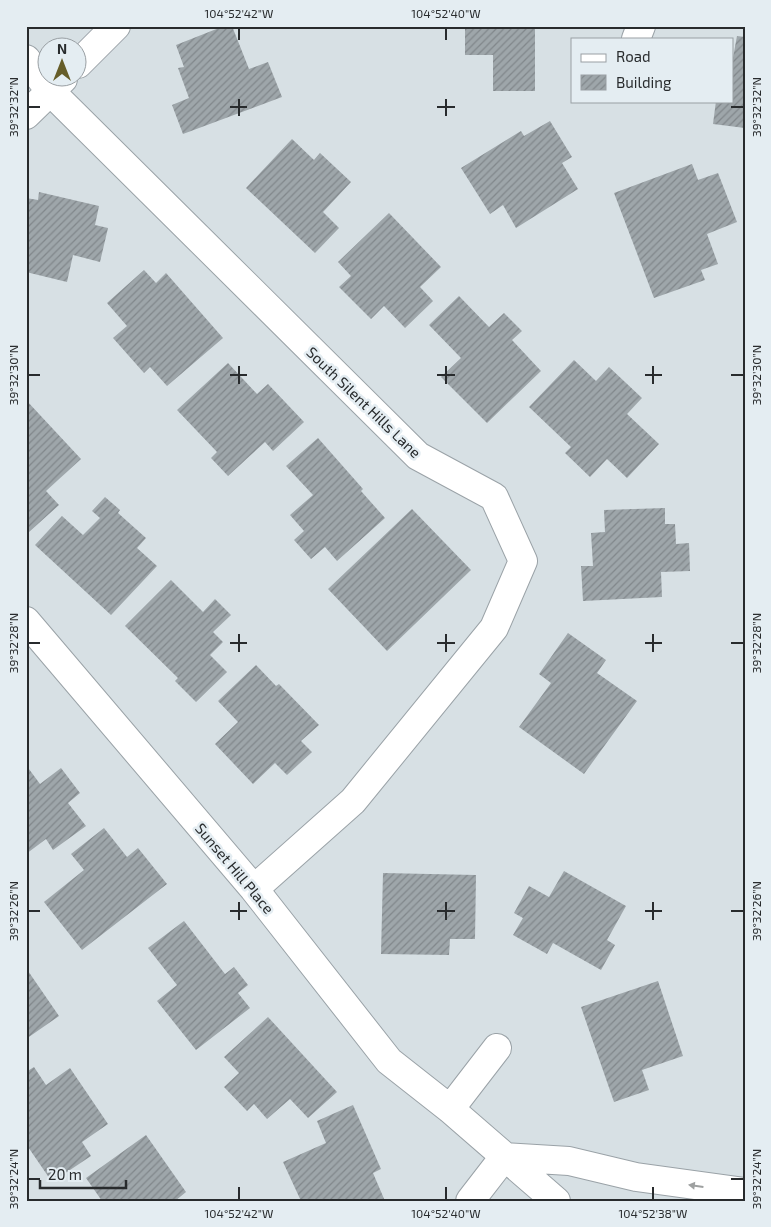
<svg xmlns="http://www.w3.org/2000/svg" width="771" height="1227" font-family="'Exo 2',sans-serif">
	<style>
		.building { fill: url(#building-hatch) }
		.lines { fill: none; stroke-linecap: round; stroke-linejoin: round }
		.minor-casing { stroke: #9aa2a7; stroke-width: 30 }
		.minor { stroke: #fff; stroke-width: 28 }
		.oneway { fill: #9ea0a0 }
		.ticks { fill: none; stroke: #282b2d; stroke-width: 2 }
		.labels { text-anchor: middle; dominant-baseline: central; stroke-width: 5; stroke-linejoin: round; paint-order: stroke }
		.street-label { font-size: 15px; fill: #282b2d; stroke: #e4edf2 }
		.neatline { fill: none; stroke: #282b2d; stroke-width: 2 }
		.ticks-label { font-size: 12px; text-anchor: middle; fill: #282b2d }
	</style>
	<defs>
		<pattern id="building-hatch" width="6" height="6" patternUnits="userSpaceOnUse" patternTransform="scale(1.25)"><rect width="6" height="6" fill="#9ea6aa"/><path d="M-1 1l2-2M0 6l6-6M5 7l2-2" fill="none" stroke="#81878b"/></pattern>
	</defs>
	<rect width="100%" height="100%" fill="#d7e0e4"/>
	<path class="building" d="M 224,26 L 232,26 L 249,69 L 268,62 L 282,97 L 183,134 L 172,105 L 189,98 L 178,68 L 184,67 L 176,45 Z
		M 465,26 L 535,26 L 535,91 L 493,91 L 493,55 L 465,55 Z
		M 737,36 L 745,37 L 745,128 L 713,124 L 716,101 L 732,101 L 732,63 Z
		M 550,121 L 572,157 L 562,163 L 578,189 L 516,228 L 503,205 L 490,214 L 461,168 L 521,131 L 524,136 Z
		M 292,139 L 314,160 L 320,153 L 351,182 L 323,212 L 339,228 L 315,253 L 246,188 Z
		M 692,164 L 698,180 L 718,173 L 737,222 L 707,234 L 718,264 L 701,270 L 705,280 L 654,298 L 614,193 Z
		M 39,192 L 99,206 L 95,225 L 108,228 L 100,262 L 73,255 L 67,282 L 26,272 L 26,198 L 38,200 Z
		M 389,213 L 441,267 L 420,287 L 433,301 L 405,328 L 384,306 L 371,319 L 339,287 L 351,276 L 338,262 Z
		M 144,270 L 156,283 L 166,273 L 223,338 L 167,386 L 150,367 L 144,373 L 113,338 L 127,326 L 107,303 Z
		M 459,296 L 489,327 L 504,313 L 522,331 L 512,340 L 541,371 L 487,423 L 441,377 L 461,358 L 429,325 Z
		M 574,360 L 596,381 L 609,367 L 642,398 L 627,414 L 659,444 L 627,478 L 607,459 L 590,477 L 565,453 L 571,447 L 529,407 Z
		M 228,363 L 257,394 L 268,384 L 304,422 L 273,451 L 265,442 L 228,476 L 211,458 L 217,452 L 177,410 Z
		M 26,400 L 81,459 L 46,491 L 59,505 L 29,532 L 26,528 Z
		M 318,438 L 363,489 L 361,491 L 385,518 L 337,561 L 325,547 L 311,559 L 294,540 L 304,531 L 290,515 L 313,495 L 286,466 Z
		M 105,497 L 120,510 L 118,513 L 146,538 L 137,548 L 157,566 L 111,615 L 35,545 L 62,516 L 83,535 L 100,518 L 92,511 Z
		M 665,508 L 665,524 L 675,524 L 676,544 L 689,543 L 690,571 L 661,572 L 662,597 L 583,601 L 581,566 L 593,566 L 591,533 L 605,532 L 604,510 Z
		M 412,509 L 471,570 L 387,651 L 328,589 Z
		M 171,580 L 203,612 L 215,599 L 231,615 L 213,632 L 223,642 L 210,655 L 227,672 L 196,702 L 175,681 L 178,678 L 125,626 Z
		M 568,633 L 606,660 L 597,673 L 637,701 L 584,774 L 519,727 L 551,683 L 539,674 Z
		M 256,665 L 276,686 L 279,684 L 319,725 L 301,741 L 312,752 L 287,775 L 275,763 L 253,784 L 215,744 L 238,722 L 218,701 Z
		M 26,765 L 40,784 L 61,768 L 80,793 L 68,803 L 86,826 L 53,850 L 46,839 L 26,854 Z
		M 104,828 L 127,857 L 138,848 L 167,884 L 82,950 L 44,902 L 84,870 L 71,854 Z
		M 564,871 L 626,906 L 607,940 L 615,945 L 601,970 L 553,943 L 547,954 L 513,935 L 523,918 L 514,913 L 529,886 L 549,897 Z
		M 383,873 L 476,875 L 475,939 L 450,939 L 449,955 L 381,954 Z
		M 184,921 L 225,974 L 234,967 L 248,985 L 238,993 L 250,1008 L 196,1050 L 157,1001 L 177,985 L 148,948 Z
		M 26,968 L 59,1016 L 26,1039 Z
		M 658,981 L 683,1056 L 642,1070 L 649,1090 L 614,1102 L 581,1007 Z
		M 268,1017 L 337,1092 L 308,1118 L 290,1099 L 267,1119 L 254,1104 L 247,1111 L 224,1087 L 239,1073 L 224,1057 Z
		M 34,1067 L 46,1085 L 70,1068 L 108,1124 L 82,1142 L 91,1156 L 52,1182 L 26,1144 L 26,1072 Z
		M 353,1105 L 381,1169 L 373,1173 L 385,1201 L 301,1201 L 283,1162 L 326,1143 L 317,1121 Z
		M 146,1135 L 186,1192 L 175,1201 L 102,1201 L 86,1178 Z"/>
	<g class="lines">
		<g class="minor-casing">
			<path id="minor" d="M 636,39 L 641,26
				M 26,59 L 50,91 L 418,456 L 494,497 L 523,561 L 494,628 L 353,801 L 254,889
				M 78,64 L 116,26
				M 26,115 L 63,79
				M 26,621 L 254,889 L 389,1061 L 450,1109 L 556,1201
				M 450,1109 L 497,1048
				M 504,1157 L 569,1161 L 636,1177 L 745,1192
				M 470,1201 L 504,1157"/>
		</g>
		<use href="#minor" class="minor"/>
	</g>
	<defs><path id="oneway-solid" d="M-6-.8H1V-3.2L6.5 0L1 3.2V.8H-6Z" transform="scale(1.25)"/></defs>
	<use class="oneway" href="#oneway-solid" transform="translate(696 1186) rotate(-172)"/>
	<path class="ticks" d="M 239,28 L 239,40M 446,28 L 446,40M 239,99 L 239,116M 446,99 L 446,116M 28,107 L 40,107M 230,107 L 247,107M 437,107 L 455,107M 731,107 L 744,107M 239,366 L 239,384M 446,366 L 446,384M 653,366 L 653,384M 28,375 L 40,375M 230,375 L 247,375M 437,375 L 455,375M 645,375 L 662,375M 731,375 L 744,375M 239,634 L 239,652M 446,634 L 446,652M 653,634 L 653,652M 28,643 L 40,643M 230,643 L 247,643M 437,643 L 455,643M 645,643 L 662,643M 731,643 L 744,643M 239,902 L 239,920M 446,902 L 446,920M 653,902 L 653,920M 28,911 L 40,911M 230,911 L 247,911M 437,911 L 455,911M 645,911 L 662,911M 731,911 L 744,911M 28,1179 L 40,1179M 731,1179 L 744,1179M 239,1187 L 239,1200M 446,1187 L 446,1200M 653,1187 L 653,1200"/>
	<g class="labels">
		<g class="street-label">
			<text transform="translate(364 402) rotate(44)">South Silent Hills Lane</text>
			<text transform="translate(235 868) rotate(50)">Sunset Hill Place</text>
		</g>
	</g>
	<rect width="771" height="1227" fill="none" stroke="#e4edf2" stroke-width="55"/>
	<rect x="571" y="38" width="162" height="65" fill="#e4edf2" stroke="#999fa3"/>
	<rect x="581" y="54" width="25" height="8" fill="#ffffff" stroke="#999fa3"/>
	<text x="616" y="62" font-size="15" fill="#282b2d">Road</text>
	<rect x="581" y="75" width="25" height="15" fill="url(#building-hatch)" stroke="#999fa3"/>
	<text x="616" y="88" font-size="15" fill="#282b2d">Building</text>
	<g transform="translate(62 62)"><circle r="24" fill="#e4edf2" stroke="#999fa3"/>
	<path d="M0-4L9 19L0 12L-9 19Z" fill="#665d29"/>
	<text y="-8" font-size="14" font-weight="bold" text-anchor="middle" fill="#282b2d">N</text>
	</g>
	<path d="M40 1180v8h86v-8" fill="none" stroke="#282b2d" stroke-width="2.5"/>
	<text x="48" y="1180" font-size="15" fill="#282b2d" stroke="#e4edf2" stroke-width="4" paint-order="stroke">20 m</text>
	<rect x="28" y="28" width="716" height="1172" class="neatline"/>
	<g class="ticks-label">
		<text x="239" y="18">104°52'42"W</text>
		<text x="446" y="18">104°52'40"W</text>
		<text transform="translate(14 107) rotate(-90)" y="4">39°32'32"N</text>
		<text transform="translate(757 107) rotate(-90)" y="4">39°32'32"N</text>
		<text transform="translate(14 375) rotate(-90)" y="4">39°32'30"N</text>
		<text transform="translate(757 375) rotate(-90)" y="4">39°32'30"N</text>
		<text transform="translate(14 643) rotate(-90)" y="4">39°32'28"N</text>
		<text transform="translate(757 643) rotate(-90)" y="4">39°32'28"N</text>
		<text transform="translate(14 911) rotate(-90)" y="4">39°32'26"N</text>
		<text transform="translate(757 911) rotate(-90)" y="4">39°32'26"N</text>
		<text transform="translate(14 1179) rotate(-90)" y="4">39°32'24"N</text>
		<text transform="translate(757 1179) rotate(-90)" y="4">39°32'24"N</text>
		<text x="239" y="1218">104°52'42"W</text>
		<text x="446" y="1218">104°52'40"W</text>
		<text x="653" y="1218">104°52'38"W</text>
	</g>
</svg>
